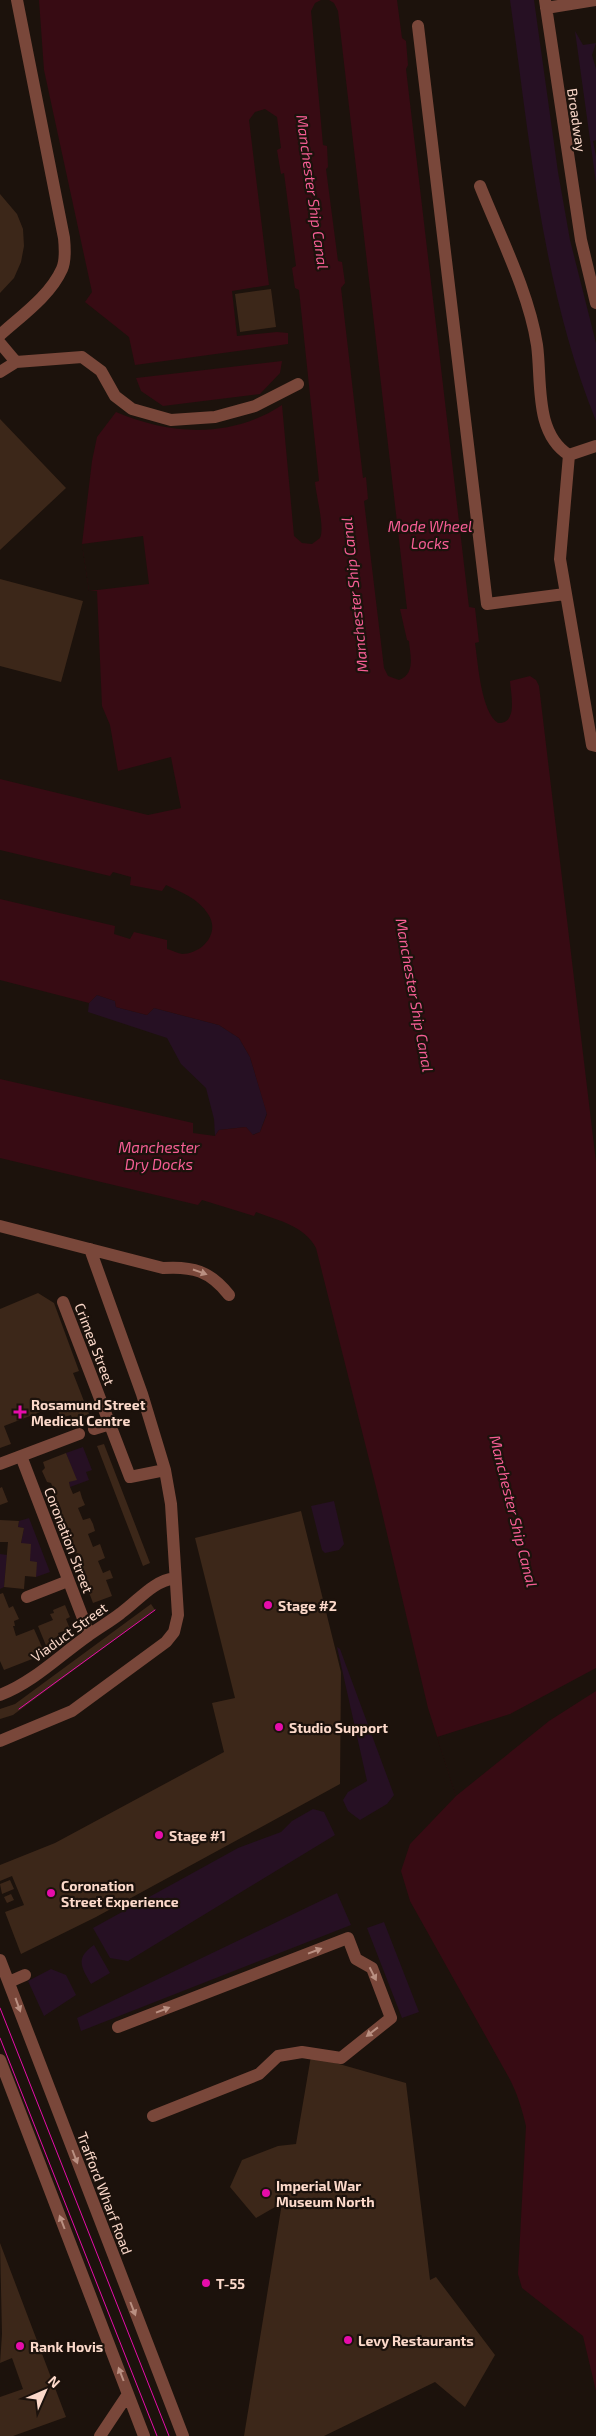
<svg xmlns="http://www.w3.org/2000/svg" width="596" height="2436" font-family="'Exo 2',sans-serif">
	<style>
		.green { fill: #261023 }
		.water { fill: #370b13 }
		.pier { fill: #1c120c }
		.building { fill: #3c2719 }
		.lines { fill: none; stroke-linecap: round; stroke-linejoin: round }
		.minor { stroke: #79473a; stroke-width: 12 }
		.tram { stroke: #e60caa; stroke-width: 1 }
		.oneway { fill: #ba9082 }
		.poi-dot { fill: #e60caa; stroke: #1c120c; stroke-width: 2 }
		.labels { text-anchor: middle; dominant-baseline: central; stroke-width: 4.5; stroke-linejoin: round; paint-order: stroke }
		.street-label { font-size: 14px; fill: #fcd9ca; stroke: #1c120c }
		.poi-label { font-size: 14px; font-weight: bold; fill: #fcd9ca; stroke: #1c120c; text-anchor: start }
		.water-label { font-size: 15px; font-style: italic; fill: #f65e95; stroke: #1c120c }
	</style>
	<rect width="100%" height="100%" fill="#1c120c"/>
	<path class="green" d="M 510,0 L 534,0 L 558,172 L 570,240 L 596,343 L 596,421 C 542,287 530,142 510,0 Z
		M 575,31 L 583,45 L 596,43 L 592,55 L 596,69 L 596,140 L 593,141 L 596,156 L 596,183 Z
		M 97,995 L 115,1001 L 116,1007 L 147,1015 L 154,1008 L 219,1025 L 239,1038 L 250,1057 L 267,1113 L 260,1132 L 252,1135 L 246,1127 L 219,1130 L 215,1136 L 214,1119 L 206,1088 L 181,1064 L 167,1038 L 88,1012 L 89,1003 Z
		M 83,1447 L 92,1470 L 86,1472 L 89,1480 L 70,1487 L 69,1482 L 76,1479 L 66,1453 Z
		M 334,1501 L 344,1544 L 339,1550 L 325,1553 L 322,1550 L 311,1506 Z
		M 29,1518 L 50,1572 L 36,1577 L 21,1543 L 24,1528 L 18,1527 L 19,1521 Z
		M 0,1554 L 7,1555 L 4,1587 L 0,1589 Z
		M 337,1647 L 340,1649 L 394,1795 L 387,1804 L 360,1820 L 348,1811 L 343,1800 L 348,1792 L 367,1781 Z
		M 313,1809 L 324,1812 L 335,1835 L 128,1961 L 110,1958 L 93,1928 L 238,1848 L 281,1832 L 292,1821 Z
		M 337,1893 L 351,1925 L 81,2031 L 77,2018 Z
		M 384,1922 L 419,2012 L 402,2018 L 367,1928 Z
		M 94,1945 L 110,1973 L 91,1984 C 81,1967 75,1958 94,1945 Z
		M 51,1969 L 66,1975 L 76,1995 L 44,2016 L 28,1981 Z"/>
	<path class="water" d="M 39,0 L 321,0 L 315,3 L 311,11 L 323,145 L 327,146 L 328,167 L 326,169 L 338,261 L 342,262 L 345,283 L 341,288 L 363,478 L 366,477 L 368,499 L 364,501 L 384,668 L 388,676 L 399,680 C 416,674 410,655 409,641 L 407,640 L 400,609 L 407,609 L 338,11 L 334,3 L 329,0 L 397,0 L 402,38 L 406,41 L 408,65 L 406,69 L 469,607 L 475,608 L 479,642 L 475,643 C 478,663 481,712 498,723 C 518,724 511,695 510,681 L 530,676 L 536,680 L 539,686 L 596,1162 L 596,2391 L 583,2336 L 522,2288 L 518,2274 L 526,2126 C 522,2109 517,2092 508,2076 L 410,1901 L 401,1871 L 410,1844 L 456,1796 L 428,1708 L 377,1491 L 316,1248 C 305,1226 277,1220 256,1212 L 254,1216 L 202,1200 L 198,1205 L 0,1158 L 0,1079 L 193,1123 L 193,1133 L 215,1136 L 219,1130 L 246,1127 L 253,1135 L 260,1132 L 267,1114 L 250,1057 L 239,1038 L 219,1025 L 154,1008 L 147,1015 L 116,1007 L 115,1001 L 97,995 L 89,1003 L 0,980 L 0,899 L 115,926 L 114,934 L 130,939 L 134,932 L 167,940 L 167,949 C 171,950 177,953 182,954 C 202,954 221,933 208,914 C 199,899 181,892 166,885 L 162,891 L 130,885 L 131,877 L 113,872 L 110,876 L 0,850 L 0,779 L 148,815 L 181,808 L 171,757 L 118,771 L 110,725 L 102,706 L 97,591 L 89,591 L 82,544 L 92,461 L 97,437 L 116,412 C 170,435 231,439 282,405 L 294,536 L 302,543 L 312,544 L 320,538 C 325,528 316,495 315,482 L 319,481 L 299,290 L 295,288 L 292,268 L 296,266 L 284,173 L 281,174 L 277,150 L 281,148 L 277,117 L 265,109 L 255,112 L 249,120 L 269,285 L 232,291 L 237,336 L 277,332 L 288,333 L 288,344 L 135,365 L 129,337 L 85,302 L 92,292 L 44,70 Z
		M 282,361 L 280,373 L 260,394 L 163,406 L 141,391 L 136,378 Z"/>
	<path class="pier" d="M 143,536 L 149,584 L 89,591 L 82,544 Z
		M 596,1668 L 596,1691 L 549,1721 L 456,1796 L 437,1737 L 510,1714 Z"/>
	<path class="building" d="M 0,194 L 17,214 L 23,229 L 24,246 L 21,262 L 14,278 L 0,293 Z
		M 271,289 L 276,327 L 240,332 L 235,294 Z
		M 0,419 L 66,488 L 0,550 Z
		M 0,579 L 83,601 L 61,682 L 0,666 Z
		M 38,1293 L 54,1303 L 79,1371 L 73,1373 L 89,1414 L 73,1420 L 71,1415 L 61,1418 L 56,1406 L 4,1426 L 11,1444 L 0,1448 L 0,1309 Z
		M 104,1444 L 150,1563 L 143,1566 L 97,1446 Z
		M 66,1453 L 77,1480 L 69,1482 L 70,1487 L 73,1494 L 80,1491 L 82,1498 L 85,1505 L 78,1508 L 83,1520 L 90,1518 L 93,1524 L 95,1531 L 88,1534 L 93,1547 L 100,1544 L 105,1558 L 98,1561 L 103,1573 L 110,1570 L 113,1578 L 106,1580 L 112,1596 L 93,1603 L 87,1587 L 90,1586 L 89,1583 L 84,1580 L 80,1568 L 82,1565 L 78,1553 L 74,1554 L 70,1542 L 71,1536 L 68,1527 L 64,1527 L 59,1515 L 61,1509 L 58,1501 L 54,1500 L 51,1495 L 55,1493 L 51,1483 L 47,1482 L 42,1471 L 45,1468 L 43,1462 Z
		M 2,1487 L 8,1502 L 0,1505 L 0,1488 Z
		M 301,1511 L 341,1672 L 340,1784 L 96,1917 L 21,1954 L 5,1912 L 24,1905 L 12,1876 L 0,1881 L 0,1865 L 55,1843 L 224,1752 L 212,1703 L 235,1698 L 195,1538 Z
		M 0,1520 L 19,1521 L 18,1527 L 24,1528 L 21,1543 L 31,1544 L 30,1561 L 37,1562 L 36,1577 L 25,1576 L 24,1589 L 4,1587 L 8,1542 L 0,1542 Z
		M 3,1593 L 9,1608 L 13,1606 L 19,1619 L 14,1621 L 15,1626 L 13,1626 L 16,1636 L 34,1629 L 45,1654 L 4,1670 L 0,1661 L 0,1594 Z
		M 151,1604 L 155,1610 L 13,1715 L 0,1719 L 0,1709 L 15,1704 Z
		M 65,1605 L 70,1617 L 66,1619 L 70,1629 L 58,1633 L 62,1643 L 47,1648 L 38,1626 L 53,1620 L 50,1614 L 54,1613 L 53,1610 Z
		M 10,1880 L 14,1889 L 2,1894 L 0,1884 Z
		M 11,1894 L 14,1900 L 7,1903 L 4,1897 Z
		M 311,2056 L 406,2083 L 430,2280 L 436,2277 L 495,2355 L 465,2407 L 435,2382 L 324,2436 L 244,2436 L 282,2203 L 256,2218 L 230,2187 L 242,2160 L 278,2146 L 296,2144 Z
		M 0,2243 L 66,2417 L 13,2436 L 0,2436 L 0,2397 L 23,2389 L 12,2358 L 0,2363 L 2,2334 Z"/>
	<g class="lines">
		<path class="minor" d="M 545,0 L 581,240 L 596,303
			M 546,8 L 595,0
			M 418,26 L 487,604 L 565,594
			M 480,186 C 500,236 529,293 537,345 C 542,382 534,433 569,455
			M 0,335 C 21,316 50,296 62,269 C 66,260 65,248 64,238 L 17,0
			M 0,343 L 16,362
			M 0,372 L 16,362 L 82,357 L 101,371 L 115,396 L 132,409 L 171,420 L 215,417 L 255,406 L 298,384
			M 596,446 L 569,455 L 560,559 L 592,745 L 596,746
			M 0,1226 L 163,1268 C 193,1266 210,1271 229,1295
			M 63,1302 L 130,1477 L 165,1470
			M 94,1429 L 110,1424
			M 21,1456 L 89,1634
			M 0,1464 L 79,1434
			M 27,1597 L 68,1581
			M 0,1695 C 34,1682 60,1655 89,1635 C 100,1627 111,1621 121,1613 C 139,1600 153,1581 175,1578
			M 0,1741 L 72,1711 L 166,1642 L 174,1632 L 178,1615 L 171,1504 L 165,1470 L 142,1394 L 90,1249
			M 0,1960 L 183,2436
			M 9,1982 L 25,1975
			M 118,2027 L 348,1938 L 356,1959 L 372,1968 L 391,2018 L 341,2058 L 302,2052 L 278,2056 L 259,2074 L 153,2116
			M 0,2060 L 144,2436
			M 100,2436 L 128,2394"/>
		<path class="tram" d="M 19,1709 L 155,1610
			M 0,2008 L 169,2436
			M 0,2038 L 157,2436"/>
	</g>
	<defs><path id="oneway-solid" d="M-6-.8H1V-3.2L6.5 0L1 3.2V.8H-6Z" transform="scale(1.25)"/></defs>
	<g class="oneway">
		<use href="#oneway-solid" transform="translate(200 1272) rotate(19)"/>
		<use href="#oneway-solid" transform="translate(315 1951) rotate(-21)"/>
		<use href="#oneway-solid" transform="translate(373 1974) rotate(63)"/>
		<use href="#oneway-solid" transform="translate(18 2005) rotate(70)"/>
		<use href="#oneway-solid" transform="translate(163 2010) rotate(-21)"/>
		<use href="#oneway-solid" transform="translate(372 2032) rotate(142)"/>
		<use href="#oneway-solid" transform="translate(75 2157) rotate(69)"/>
		<use href="#oneway-solid" transform="translate(62 2222) rotate(-111)"/>
		<use href="#oneway-solid" transform="translate(133 2309) rotate(69)"/>
		<use href="#oneway-solid" transform="translate(121 2374) rotate(-111)"/>
	</g>
	<g class="poi-dot">
		<path d="M17.5 1404.5h5v5h5v5h-5v5h-5v-5h-5v-5h5z"/>
		<circle cx="268" cy="1605" r="5"/>
		<circle cx="279" cy="1727" r="5"/>
		<circle cx="159" cy="1835" r="5"/>
		<circle cx="51" cy="1893" r="5"/>
		<circle cx="266" cy="2193" r="5"/>
		<circle cx="206" cy="2283" r="5"/>
		<circle cx="348" cy="2340" r="5"/>
		<circle cx="20" cy="2346" r="5"/>
	</g>
	<g class="labels">
		<g class="street-label">
			<text transform="translate(577 120) rotate(82)">Broadway</text>
			<text transform="translate(95 1344) rotate(69)">Crimea Street</text>
			<text transform="translate(69 1540) rotate(69)">Coronation Street</text>
			<text transform="translate(69 1632) rotate(-36)">Viaduct Street</text>
			<text transform="translate(105 2193) rotate(69)">Trafford Wharf Road</text>
		</g>
		<g class="poi-label">
			<text x="31" y="1404">Rosamund Street<tspan x="31" dy="16">Medical Centre</tspan></text>
			<text x="278" y="1605">Stage #2</text>
			<text x="289" y="1727">Studio Support</text>
			<text x="169" y="1835">Stage #1</text>
			<text x="61" y="1885">Coronation<tspan x="61" dy="16">Street Experience</tspan></text>
			<text x="276" y="2185">Imperial War<tspan x="276" dy="16">Museum North</tspan></text>
			<text x="216" y="2283">T-55</text>
			<text x="358" y="2340">Levy Restaurants</text>
			<text x="30" y="2346">Rank Hovis</text>
		</g>
		<g class="water-label">
			<text transform="translate(313 192) rotate(82)">Manchester Ship Canal</text>
			<text x="430" y="526">Mode Wheel<tspan x="430" dy="17">Locks</tspan></text>
			<text transform="translate(354 595) rotate(-96)">Manchester Ship Canal</text>
			<text transform="translate(415 995) rotate(80)">Manchester Ship Canal</text>
			<text x="159" y="1147">Manchester<tspan x="159" dy="17">Dry Docks</tspan></text>
			<text transform="translate(514 1511) rotate(76)">Manchester Ship Canal</text>
		</g>
	</g>
	<g transform="translate(45 2391) rotate(45)" stroke="#1c120c" stroke-width="4" paint-order="stroke">
	<path d="M0-4L9 19L0 12L-9 19Z" fill="#fcd9ca"/>
	<text y="-8" font-size="14" font-weight="bold" text-anchor="middle" fill="#fcd9ca">N</text>
	</g>
</svg>
